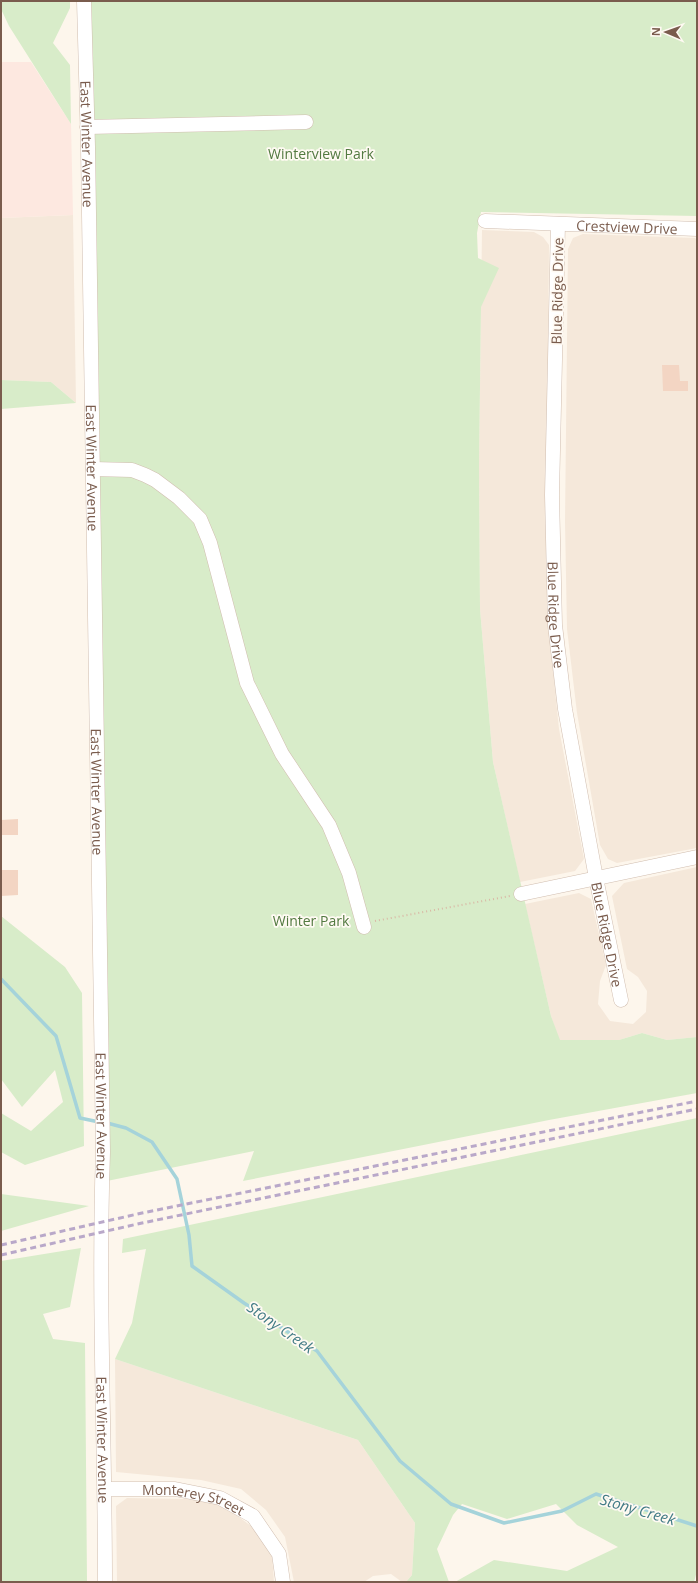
<svg xmlns="http://www.w3.org/2000/svg" width="698" height="1583" font-family="'Open Sans',sans-serif">
	<style>
		.residential { fill: #f5e8da }
		.commercial { fill: #fde8e0 }
		.green { fill: #d8ecc9 }
		.lines { fill: none; stroke-linecap: round; stroke-linejoin: round }
		.stream { stroke: #a5d3da; stroke-width: 3.5 }
		.building { fill: #f3d5c3 }
		.minor-casing { stroke: #d1beb0; stroke-width: 15 }
		.path { stroke: #d9b8a5; stroke-width: 2; stroke-dasharray: 1 3; stroke-linecap: butt }
		.minor { stroke: #fff; stroke-width: 14 }
		.rail { stroke: #b9a8c9; stroke-width: 3; stroke-dasharray: 6 4; stroke-linecap: butt }
		.labels { text-anchor: middle; dominant-baseline: central; stroke-width: 3.5; stroke-linejoin: round; paint-order: stroke }
		.street-label { font-size: 14px; fill: #7a5c4d; stroke: #fffaf3 }
		.park-label { font-size: 14px; fill: #537a41; stroke: #fffaf3 }
		.water-label { font-size: 15px; font-style: italic; fill: #437c86; stroke: #fffaf3 }
	</style>
	<rect width="100%" height="100%" fill="#fdf6ec"/>
	<path class="residential" d="M 73,215 L 76,403 L 51,382 L 1,380 L 1,218 Z
		M 482,230 L 534,232 L 543,237 L 549,245 L 546,568 L 549,632 L 559,729 L 584,859 L 575,871 L 520,882 L 493,762 L 480,609 L 479,466 Z
		M 583,234 L 695,238 L 697,240 L 697,848 L 617,863 L 608,859 L 600,845 L 577,713 L 567,629 L 565,522 L 568,249 L 573,238 Z
		M 697,867 L 697,1037 L 667,1040 L 642,1033 L 619,1040 L 559,1040 L 551,1016 L 525,904 L 579,893 L 591,899 L 606,965 L 600,981 L 598,1004 L 610,1021 L 633,1024 L 646,1012 L 647,991 L 638,977 L 627,969 L 612,896 L 624,883 Z
		M 115,1359 L 358,1440 L 415,1523 L 412,1575 L 406,1582 L 402,1582 L 391,1574 L 373,1576 L 364,1582 L 294,1582 L 285,1537 L 266,1510 L 241,1489 L 201,1480 L 116,1472 Z
		M 127,1498 L 187,1499 L 223,1505 L 251,1526 L 272,1555 L 274,1582 L 117,1582 L 116,1506 Z"/>
	<path class="commercial" d="M 1,62 L 31,62 L 71,124 L 73,215 L 1,218 Z"/>
	<path class="green" d="M 1,1 L 70,1 L 70,8 L 53,43 L 70,65 L 71,124 L 9,26 L 1,9 Z
		M 86,1 L 697,1 L 697,216 L 481,212 L 477,233 L 478,258 L 499,268 L 481,307 L 479,466 L 480,609 L 493,762 L 551,1016 L 560,1040 L 619,1040 L 642,1033 L 667,1040 L 697,1037 L 697,1093 L 549,1120 L 243,1181 L 254,1151 L 102,1182 Z
		M 1,380 L 51,382 L 76,403 L 1,409 Z
		M 1,916 L 65,967 L 82,993 L 84,1146 L 25,1165 L 1,1152 L 1,1113 L 31,1131 L 63,1102 L 55,1070 L 22,1107 L 1,1079 Z
		M 697,1118 L 697,1571 L 694,1582 L 455,1582 L 494,1560 L 567,1571 L 618,1547 L 577,1525 L 556,1504 L 507,1519 L 462,1504 L 453,1515 L 437,1549 L 449,1582 L 406,1582 L 412,1575 L 415,1523 L 358,1440 L 115,1359 L 132,1323 L 146,1249 L 122,1253 L 123,1239 Z
		M 1,1194 L 89,1206 L 1,1231 Z
		M 81,1248 L 70,1307 L 43,1314 L 53,1339 L 85,1343 L 87,1582 L 1,1582 L 1,1261 Z"/>
	<g class="lines">
		<path class="stream" d="M 1,979 L 56,1036 L 80,1118 L 99,1122
			M 107,1123 L 126,1128 L 152,1142 L 177,1179 L 189,1235 L 192,1266 L 244,1303 L 317,1351 L 400,1461 L 451,1504 L 504,1523 L 562,1511 L 596,1494 L 697,1526"/>
	</g>
	<path class="building" d="M 662,365 L 679,365 L 680,381 L 688,381 L 688,391 L 663,391 Z
		M 18,819 L 18,835 L 1,835 L 1,820 Z
		M 1,870 L 18,870 L 18,895 L 1,896 Z"/>
	<g class="lines">
		<g class="minor-casing">
			<g id="minor">
				<path id="s1" d="M 84,1 L 88,147 L 103,1152 C 98,1295 105,1439 105,1582"/>
				<path d="M 87,127 L 306,122"/>
				<path id="s2" d="M 485,221 L 697,229"/>
				<path id="s3" d="M 558,224 L 552,495 L 555,625 L 565,709 L 596,878 L 621,1000"/>
				<path d="M 93,469 L 132,470 L 145,475 L 155,480 L 179,498 L 200,519 L 210,543 L 247,683 L 282,754 L 329,825 L 349,873 L 364,927"/>
				<path d="M 521,894 L 697,857"/>
				<path id="s4" d="M 105,1489 L 175,1489 L 220,1498 L 253,1516 L 279,1554 L 283,1582"/>
			</g>
		</g>
		<path class="path" d="M 375,921 L 510,896"/>
		<use href="#minor" class="minor"/>
		<path class="rail" d="M 1,1245 L 142,1213 L 697,1101
			M 1,1255 L 142,1223 L 697,1109"/>
	</g>
	<g class="labels">
		<g class="street-label">
			<text stroke="none"><textPath href="#s1" startOffset="143">East Winter Avenue</textPath></text>
			<text stroke="none"><textPath href="#s2" startOffset="142">Crestview Drive</textPath></text>
			<text transform="translate(557 291) rotate(-89)">Blue Ridge Drive</text>
			<text stroke="none"><textPath href="#s1" startOffset="467">East Winter Avenue</textPath></text>
			<text stroke="none"><textPath href="#s3" startOffset="391">Blue Ridge Drive</textPath></text>
			<text stroke="none"><textPath href="#s1" startOffset="791">East Winter Avenue</textPath></text>
			<text stroke="none"><textPath href="#s3" startOffset="715">Blue Ridge Drive</textPath></text>
			<text stroke="none"><textPath href="#s1" startOffset="1115">East Winter Avenue</textPath></text>
			<text stroke="none"><textPath href="#s1" startOffset="1439">East Winter Avenue</textPath></text>
			<text stroke="none"><textPath href="#s4" startOffset="90">Monterey Street</textPath></text>
		</g>
		<g class="park-label">
			<text x="321" y="153">Winterview Park</text>
			<text x="311" y="920">Winter Park</text>
		</g>
		<g class="water-label">
			<text transform="translate(281 1327) rotate(35)">Stony Creek</text>
			<text transform="translate(638 1509) rotate(16)">Stony Creek</text>
		</g>
	</g>
	<rect width="698" height="1583" fill="none" stroke="#7a5c4d" stroke-width="4"/>
	<g transform="translate(666 32) rotate(272)" stroke="#fffaf3" stroke-width="3" paint-order="stroke">
	<path d="M0-3L7 15L0 10L-7 15Z" fill="#7a5c4d"/>
	<text y="-6" font-size="11" font-weight="bold" text-anchor="middle" fill="#7a5c4d">N</text>
	</g>
</svg>
